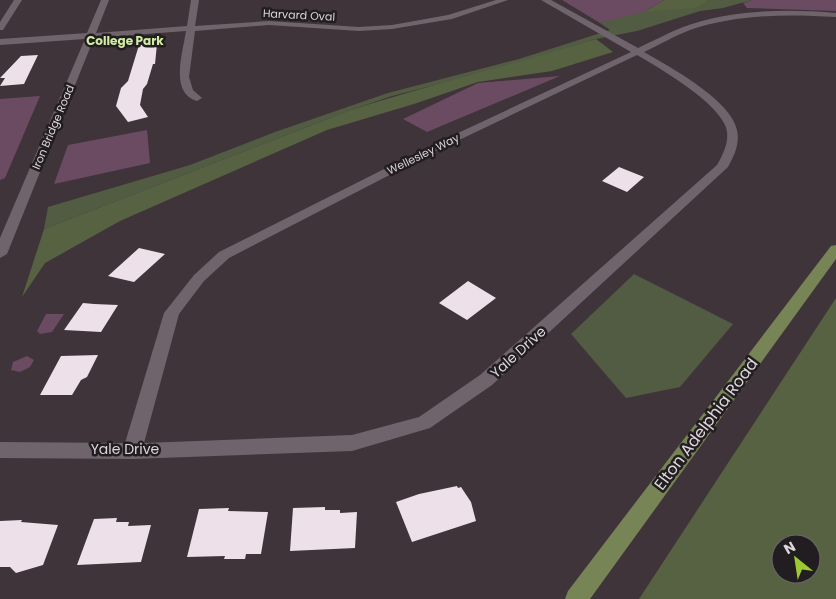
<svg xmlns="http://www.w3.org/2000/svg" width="836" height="599" font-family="Poppins,sans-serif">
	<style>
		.green { fill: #525c43 }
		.forest { fill: #566241; fill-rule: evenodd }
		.water { fill: #6b4b61 }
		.building { fill: #ede0e8 }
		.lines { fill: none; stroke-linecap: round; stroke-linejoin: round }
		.street { fill: #70646c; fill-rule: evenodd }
		.primary { fill: #778455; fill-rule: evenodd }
		.labels { text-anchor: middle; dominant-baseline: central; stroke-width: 5; stroke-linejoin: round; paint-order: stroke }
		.far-street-label { font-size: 11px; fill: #ddd6da; stroke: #221d20 }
		.far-neighbourhood-label { font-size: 12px; font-weight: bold; fill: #d1eda3; stroke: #221d20 }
		.street-label { font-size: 14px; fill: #ddd6da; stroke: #221d20 }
		.near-street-label { font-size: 16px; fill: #ddd6da; stroke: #221d20 }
	</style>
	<rect width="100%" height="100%" fill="#3e343a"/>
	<path class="green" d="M 710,0 L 752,0 L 723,8 L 700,11 L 637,31 L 596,39 L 525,62 L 392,96 L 348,111 L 44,229 L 48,207 L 190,165 L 275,132 L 388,93 L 519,59 L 610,30 L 600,23 C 615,18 630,13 646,11 C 669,9 689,10 710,0 Z
		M 634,274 L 733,324 L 680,387 L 626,398 L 571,334 Z"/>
	<path class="forest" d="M 664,0 L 710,0 L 695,8 L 644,12 Z
		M 596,39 L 613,52 L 552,71 L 478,82 L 414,104 L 327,130 L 120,221 L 45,263 L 22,297 L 44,229 L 348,111 C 430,84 514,65 596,39 Z
		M 836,298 L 836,599 L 639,599 ZM 781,544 L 811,544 L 811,574 L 781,574 Z"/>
	<path class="water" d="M 562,0 L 664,0 L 644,12 L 600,23 Z
		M 752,0 L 836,0 L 836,11 L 747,8 L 743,3 Z
		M 560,76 L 427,132 L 403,119 L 478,83 Z
		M 40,96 L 5,178 L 0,180 L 0,99 Z
		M 147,130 L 150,163 L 54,184 L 68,145 Z
		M 46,314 L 64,314 L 52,332 L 40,334 L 37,331 Z
		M 27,356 L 34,360 L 30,367 L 20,372 L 11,370 L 13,362 Z"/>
	<path class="building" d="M 157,44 L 155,64 L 153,64 L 147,84 L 143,89 L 140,105 L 148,117 L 128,122 L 116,106 L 121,88 L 128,81 L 139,45 Z
		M 38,55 L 24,84 L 0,86 L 5,78 L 0,78 L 21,56 Z
		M 619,167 L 644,177 L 627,192 L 602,181 Z
		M 139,248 L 165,254 L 134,282 L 108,276 Z
		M 468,281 L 496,298 L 467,320 L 439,303 Z
		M 83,303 L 94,304 L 118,305 L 101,332 L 64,330 Z
		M 98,355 L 87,377 L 81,380 L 72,395 L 40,395 L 61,356 Z
		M 457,486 L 458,488 L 461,487 L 471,502 L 476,521 L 412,542 L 396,502 L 419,494 Z
		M 325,507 L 325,510 L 340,510 L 340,513 L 357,512 L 355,548 L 290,551 L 293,508 Z
		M 229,508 L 228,511 L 268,512 L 261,554 L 246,554 L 245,559 L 224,559 L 225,556 L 187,557 L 199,509 Z
		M 117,518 L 116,522 L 129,522 L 128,526 L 151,525 L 141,562 L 77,565 L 94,519 Z
		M 22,520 L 21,522 L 58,525 L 43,565 L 16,573 L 10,567 L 0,567 L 0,521 Z"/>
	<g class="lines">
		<path class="street" d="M 14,0 L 22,0 L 3,30 L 0,30 L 0,22 Z
			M 101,0 L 109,0 L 96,33 L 187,26 L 191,0 L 199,0 L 195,26 L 269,21 L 359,27 L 392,25 L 448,15 L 496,0 L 508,0 L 452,19 L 392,29 L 359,31 L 269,25 L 195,31 L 189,77 L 193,90 L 202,98 L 197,101 C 169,93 183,52 186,31 L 94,38 L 7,254 L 0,258 L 0,238 L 85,39 L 0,45 L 0,39 L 87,33 Z
			M 541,0 L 551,0 L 638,48 C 653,41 668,33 683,27 C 732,9 785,9 836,13 L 836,17 C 787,14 737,14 690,30 C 674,36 659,45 644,52 C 670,67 731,100 737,130 C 740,144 734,156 728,167 L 492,385 L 430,428 L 352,451 L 132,459 L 0,458 L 0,442 L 125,443 L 164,313 L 194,275 L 219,252 L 428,147 L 631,52 ZM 637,55 C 661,69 714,100 725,125 C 731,138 724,153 717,165 L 480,375 L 419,417 L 352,435 L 144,443 L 179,314 L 204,281 L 229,258 L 436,151 Z"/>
		<path class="primary" d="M 836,245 L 836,259 L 590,599 L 565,599 L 568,591 L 831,246 Z"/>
	</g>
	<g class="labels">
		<g class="far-street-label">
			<text transform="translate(299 15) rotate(3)">Harvard Oval</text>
			<text transform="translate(53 127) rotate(-67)">Iron Bridge Road</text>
			<text transform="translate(423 154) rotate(-26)">Wellesley Way</text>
		</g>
		<g class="far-neighbourhood-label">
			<text x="125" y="40">College Park</text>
		</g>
		<g class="street-label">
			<text transform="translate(518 352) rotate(-42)">Yale Drive</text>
			<text x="125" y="449">Yale Drive</text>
		</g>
		<g class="near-street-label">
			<text transform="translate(706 424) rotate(-53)">Elton Adelphia Road</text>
		</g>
	</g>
	<g transform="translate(796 559) rotate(330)"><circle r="24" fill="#221d20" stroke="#6d676a"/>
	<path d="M0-4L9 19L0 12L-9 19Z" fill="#9cca31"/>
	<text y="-8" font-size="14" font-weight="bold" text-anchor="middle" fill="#ddd6da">N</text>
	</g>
</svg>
